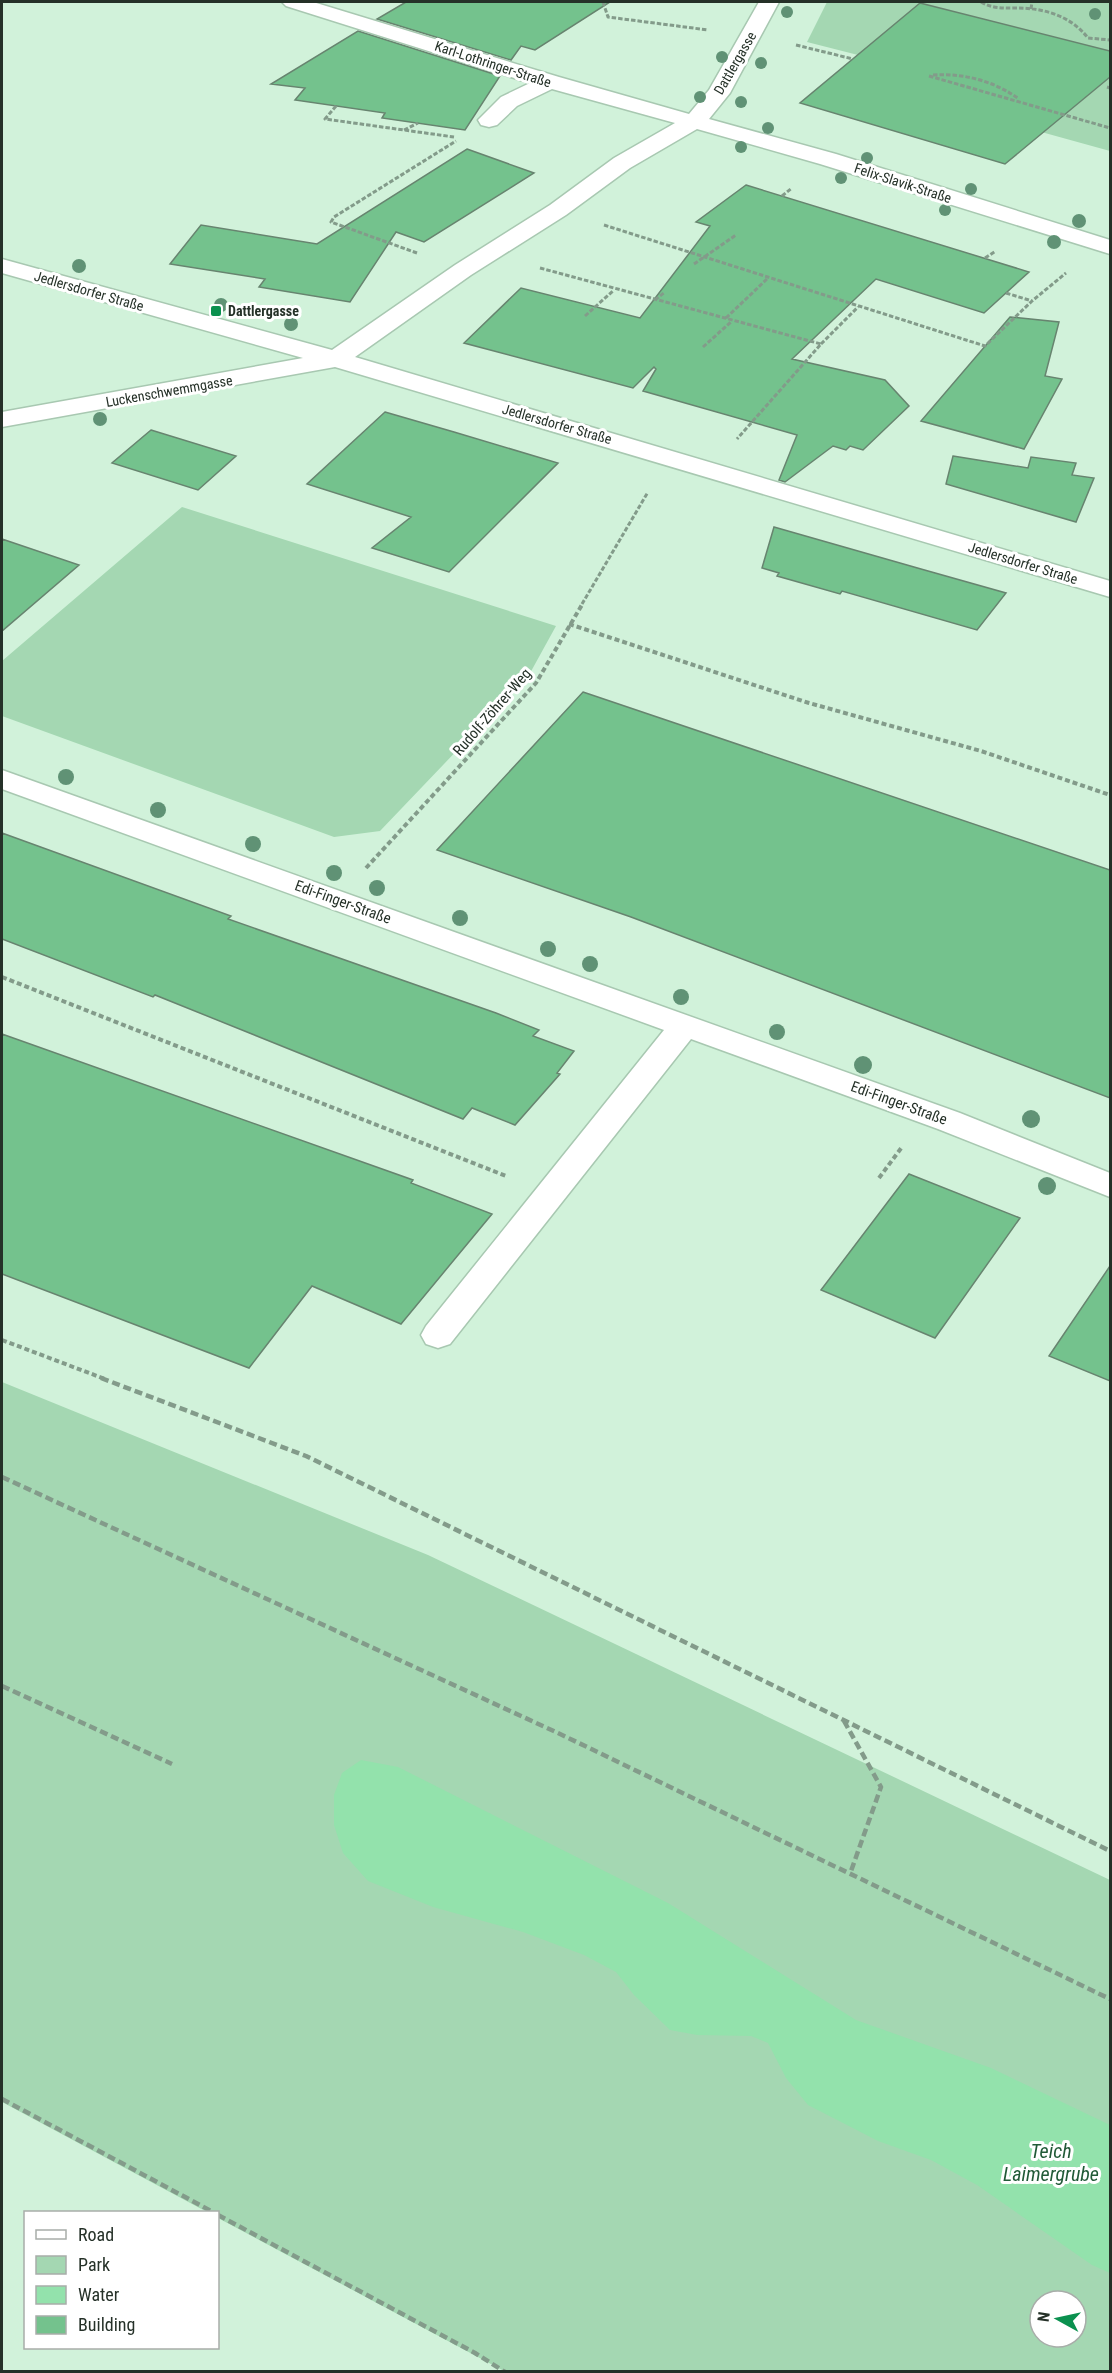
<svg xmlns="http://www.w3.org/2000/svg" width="1112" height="2373" font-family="'Roboto Condensed',sans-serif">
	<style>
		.green { fill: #a4d7b2; fill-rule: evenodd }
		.water { fill: #93e2ac }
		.building { fill: #74c28d; stroke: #67846f; stroke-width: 1.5 }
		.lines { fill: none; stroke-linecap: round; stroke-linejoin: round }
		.minor-casing { stroke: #a8c8b1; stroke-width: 3 }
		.path-far2 { stroke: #839b8a; stroke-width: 3; stroke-dasharray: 4.5 2; stroke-linecap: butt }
		.path-far1 { stroke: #839b8a; stroke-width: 4; stroke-dasharray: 5 3; stroke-linecap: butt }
		.path { stroke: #839b8a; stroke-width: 4.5; stroke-dasharray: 8 4; stroke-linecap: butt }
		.minor { fill: #fff; fill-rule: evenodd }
		.tree { fill: #609275 }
		.poi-dot { fill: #0b914f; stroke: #fff; stroke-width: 2 }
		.labels { text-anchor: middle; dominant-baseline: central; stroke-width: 6; stroke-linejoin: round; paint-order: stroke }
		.far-street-label { font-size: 14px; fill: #253128; stroke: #fff }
		.far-poi-label { font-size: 14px; font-weight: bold; fill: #253128; stroke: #fff; text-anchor: start }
		.street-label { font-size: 15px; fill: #253128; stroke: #fff }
		.near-water-label { font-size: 20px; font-style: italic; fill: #215a37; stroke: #fff }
	</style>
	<rect width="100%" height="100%" fill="#d1f2da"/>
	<path class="green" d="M 827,2 L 1110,2 L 1110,51 L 920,3 L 858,55 L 807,42 Z
		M 1110,77 L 1110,151 L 904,94 L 1072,109 Z
		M 182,507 L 556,626 L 529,675 L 380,831 L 334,837 L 2,716 L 2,661 Z
		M 2,1382 L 428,1555 L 1110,1880 L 1110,2371 L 504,2371 L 218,2218 L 218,2212 L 207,2212 L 2,2102 ZM 1040,2301 L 1076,2301 L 1076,2337 L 1040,2337 Z"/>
	<path class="water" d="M 361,1760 L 398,1767 L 668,1903 L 856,2020 L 991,2068 L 1110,2125 L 1110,2273 L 1092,2265 L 977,2185 L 931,2160 L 878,2141 L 808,2105 L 786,2078 L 768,2043 L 751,2036 L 697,2035 L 670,2030 L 634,1995 L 616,1972 L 584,1955 L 523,1932 L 433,1907 L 368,1881 L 343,1853 L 334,1825 L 334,1795 L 342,1773 Z"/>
	<path class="building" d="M 406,2 L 610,2 L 535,50 L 521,46 L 511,60 L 377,19 Z
		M 920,3 L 1110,51 L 1110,77 L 1005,164 L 800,103 Z
		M 358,31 L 500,76 L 465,130 L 382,118 L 385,113 L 295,100 L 305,88 L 271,84 Z
		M 467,149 L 534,173 L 424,242 L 396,232 L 350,302 L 259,287 L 265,279 L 170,264 L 201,225 L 317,244 Z
		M 746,185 L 1029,272 L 984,313 L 876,279 L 792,359 L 885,380 L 909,406 L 863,450 L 850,446 L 846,450 L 833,446 L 785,482 L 779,480 L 797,435 L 643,391 L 656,369 L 654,367 L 633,388 L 464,343 L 521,288 L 640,318 L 710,226 L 696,222 Z
		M 1010,317 L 1059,322 L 1045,376 L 1062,379 L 1024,449 L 921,421 Z
		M 385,412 L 454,432 L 558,463 L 449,572 L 372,548 L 411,517 L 307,484 Z
		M 151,430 L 236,456 L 198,490 L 112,463 Z
		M 953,456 L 1028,468 L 1031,457 L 1076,463 L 1072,475 L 1094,478 L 1076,522 L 946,484 Z
		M 774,527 L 921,569 L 1006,593 L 977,630 L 842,591 L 840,594 L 777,576 L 779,573 L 762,568 Z
		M 2,539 L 79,565 L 2,631 Z
		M 583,692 L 1110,870 L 1110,1098 L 631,917 L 437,850 Z
		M 2,833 L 231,916 L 228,919 L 496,1013 L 539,1030 L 533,1036 L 574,1051 L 557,1073 L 560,1074 L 515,1125 L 472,1108 L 463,1119 L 155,995 L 153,997 L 2,939 Z
		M 2,1034 L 413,1180 L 411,1183 L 492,1214 L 401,1324 L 312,1286 L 249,1368 L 2,1274 Z
		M 909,1174 L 1020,1218 L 935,1338 L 821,1290 Z
		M 1110,1266 L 1110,1381 L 1049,1356 Z"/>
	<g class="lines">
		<g class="minor-casing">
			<path id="minor" d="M 282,2 L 313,2 L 559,77 L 689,114 L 709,90 L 759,2 L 779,2 L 730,93 L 709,119 L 836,154 L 1110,240 L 1110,254 L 820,164 L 697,129 L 630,168 L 566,215 L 471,275 L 355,357 L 1110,581 L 1110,597 L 335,367 L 2,427 L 2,412 L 303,358 L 2,273 L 2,259 L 332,350 L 455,265 L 550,205 L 614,158 L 675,123 L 552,89 L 517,106 L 497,125 L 489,127 L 481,125 L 478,120 L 501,97 L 530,83 L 286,6 Z
				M 2,770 L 960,1113 L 1110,1173 L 1110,1197 L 938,1129 L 691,1039 L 450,1344 L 438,1348 L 426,1344 L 421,1335 L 426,1326 L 664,1030 L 2,789 Z"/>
		</g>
		<path class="path-far2" d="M 603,2 L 608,17 L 708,30
			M 981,2 C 993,9 1004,8 1017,8 C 1044,8 1071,16 1088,38 L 1110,40
			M 1031,9 L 1032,2
			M 796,45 L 853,59
			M 933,75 C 964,73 994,81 1019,99
			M 929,76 L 1110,128
			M 1107,87 L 1110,88
			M 336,106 L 325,119 L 454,137
			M 404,130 L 418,123
			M 782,196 L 792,188
			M 604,225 L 985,346 L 1032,301 L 1066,273
			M 417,253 L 331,222 L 334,217 L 456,141
			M 985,258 L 996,251
			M 694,264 L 736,235
			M 540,268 L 821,344 L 737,439
			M 1006,293 L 1032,301
			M 655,300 L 665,292
			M 585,316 L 614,290
			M 726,318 L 768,278
			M 821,344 L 858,307
			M 703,347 L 732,321
			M 582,604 L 648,492"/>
		<path class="path-far1" d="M 569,624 L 809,703 L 981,751 L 1110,795
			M 366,868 L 536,683 L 583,603
			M 2,977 L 506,1176
			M 879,1178 L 902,1147
			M 2,1340 L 105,1379"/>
		<path class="path" d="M 101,1378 L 306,1456 L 1110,1851
			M 2,1477 L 558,1733 L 1110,1999
			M 2,1686 L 172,1764
			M 844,1721 L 881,1787 L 851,1871
			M 2,2099 L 213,2212
			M 218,2215 L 475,2353 L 505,2372"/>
		<use href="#minor" class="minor"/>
	</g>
	<g class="tree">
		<circle cx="787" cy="12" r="6"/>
		<circle cx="1095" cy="14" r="6"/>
		<circle cx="722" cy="57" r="6"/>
		<circle cx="761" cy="63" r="6"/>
		<circle cx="700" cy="97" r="6"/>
		<circle cx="741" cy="102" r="6"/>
		<circle cx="768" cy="128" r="6"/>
		<circle cx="741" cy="147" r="6"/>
		<circle cx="867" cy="158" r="6"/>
		<circle cx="841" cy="178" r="6"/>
		<circle cx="971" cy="189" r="6"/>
		<circle cx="945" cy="210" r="6"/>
		<circle cx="1079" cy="221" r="7"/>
		<circle cx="1054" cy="242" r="7"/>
		<circle cx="79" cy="266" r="7"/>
		<circle cx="221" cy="305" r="7"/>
		<circle cx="291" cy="324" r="7"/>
		<circle cx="100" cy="419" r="7"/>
		<circle cx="66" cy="777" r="8"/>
		<circle cx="158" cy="810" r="8"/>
		<circle cx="253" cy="844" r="8"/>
		<circle cx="334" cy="873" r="8"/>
		<circle cx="377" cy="888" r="8"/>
		<circle cx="460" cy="918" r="8"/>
		<circle cx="548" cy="949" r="8"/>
		<circle cx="590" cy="964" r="8"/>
		<circle cx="681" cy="997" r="8"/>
		<circle cx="777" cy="1032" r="8"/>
		<circle cx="863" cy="1065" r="9"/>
		<circle cx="1031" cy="1119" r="9"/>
		<circle cx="1047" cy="1186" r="9"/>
	</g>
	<rect class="poi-dot" x="210" y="305" width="12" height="12" rx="3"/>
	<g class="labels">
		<g class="far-street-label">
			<text transform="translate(735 63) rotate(-60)">Dattlergasse</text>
			<text transform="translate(493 64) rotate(18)">Karl-Lothringer-Straße</text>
			<text transform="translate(903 183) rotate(18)">Felix-Slavik-Straße</text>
			<text transform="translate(89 291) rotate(16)">Jedlersdorfer Straße</text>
			<text transform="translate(169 391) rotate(-10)">Luckenschwemmgasse</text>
			<text transform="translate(557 424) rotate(16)">Jedlersdorfer Straße</text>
			<text transform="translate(1023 563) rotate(17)">Jedlersdorfer Straße</text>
		</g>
		<g class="far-poi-label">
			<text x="228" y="311">Dattlergasse</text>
		</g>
		<g class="street-label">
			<text transform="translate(492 712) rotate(-49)">Rudolf-Zöhrer-Weg</text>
			<text transform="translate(343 902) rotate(20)">Edi-Finger-Straße</text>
			<text transform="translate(899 1103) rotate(20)">Edi-Finger-Straße</text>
		</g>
		<g class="near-water-label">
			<text x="1051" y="2151">Teich<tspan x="1051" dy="23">Laimergrube</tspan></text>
		</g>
	</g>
	<rect width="1112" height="2373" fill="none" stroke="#253128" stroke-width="6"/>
	<rect x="24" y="2211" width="195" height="138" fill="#ffffff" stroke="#a8ada9" stroke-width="1.5"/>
	<rect x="36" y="2230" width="30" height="9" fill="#ffffff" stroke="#a8ada9" stroke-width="1.5"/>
	<text x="78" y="2241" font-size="18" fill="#253128">Road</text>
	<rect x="36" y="2256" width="30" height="18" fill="#a4d7b2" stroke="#a8ada9" stroke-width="1.5"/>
	<text x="78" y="2271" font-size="18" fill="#253128">Park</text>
	<rect x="36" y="2286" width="30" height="18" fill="#93e2ac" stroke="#a8ada9" stroke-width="1.5"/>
	<text x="78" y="2301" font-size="18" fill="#253128">Water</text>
	<rect x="36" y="2316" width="30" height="18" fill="#74c28d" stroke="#a8ada9" stroke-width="1.5"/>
	<text x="78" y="2331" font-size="18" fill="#253128">Building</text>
	<g transform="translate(1058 2319) rotate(278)"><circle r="28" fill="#ffffff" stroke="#a8ada9" stroke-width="1.5"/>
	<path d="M0-4.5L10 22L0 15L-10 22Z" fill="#0b914f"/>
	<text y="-9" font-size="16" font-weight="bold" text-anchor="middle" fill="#253128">N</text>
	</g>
</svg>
